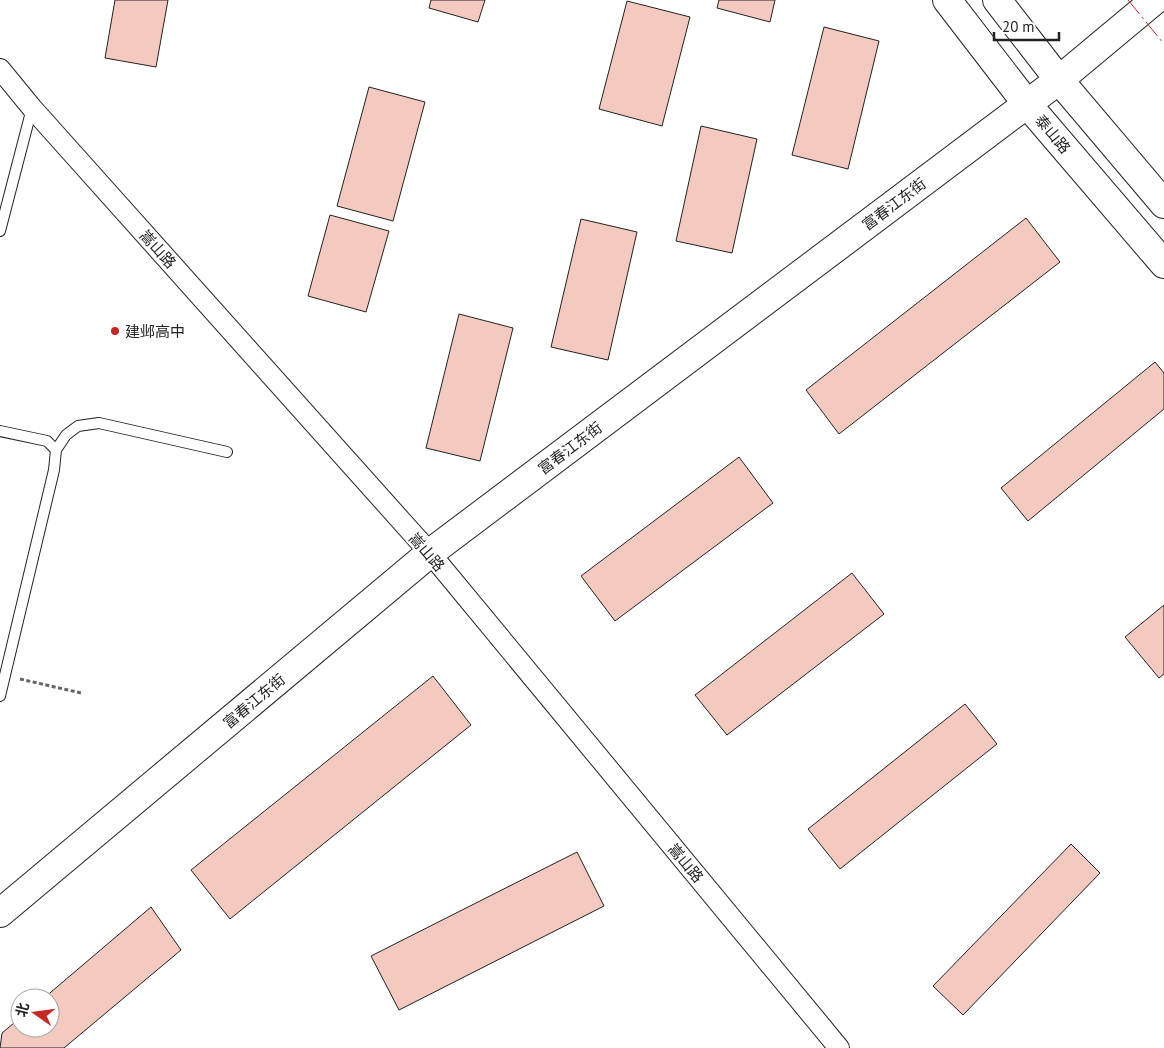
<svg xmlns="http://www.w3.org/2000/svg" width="1164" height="1048" font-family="'PT Sans','Noto Sans SC',sans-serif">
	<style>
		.building { fill: #f3c9c0; stroke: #222 }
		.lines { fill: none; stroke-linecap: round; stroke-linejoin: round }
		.lane-casing { stroke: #222; stroke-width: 12 }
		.street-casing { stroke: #222; stroke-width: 22 }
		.secondary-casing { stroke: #222; stroke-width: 30 }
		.path { stroke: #646464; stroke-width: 3; stroke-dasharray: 4 2.5; stroke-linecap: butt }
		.lane { stroke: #fff; stroke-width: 10 }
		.street { stroke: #fff; stroke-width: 20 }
		.secondary { stroke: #fff; stroke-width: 28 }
		.power { stroke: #c62828; stroke-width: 1; stroke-dasharray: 18 4 2.5 4; stroke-linecap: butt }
		.poi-dot { fill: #c62828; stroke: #fff; stroke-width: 2 }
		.labels { text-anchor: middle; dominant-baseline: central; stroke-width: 4; stroke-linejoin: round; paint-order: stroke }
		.street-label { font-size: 15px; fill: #222; stroke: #fff }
		.poi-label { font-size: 15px; fill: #222; stroke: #fff; text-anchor: start }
	</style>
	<rect width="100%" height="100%" fill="#fff"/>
	<path class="building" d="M 115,0 L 168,0 L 156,67 L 105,58 Z
		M 431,0 L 485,0 L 478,22 L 429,8 Z
		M 719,0 L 775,0 L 770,22 L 717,8 Z
		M 627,1 L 690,17 L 662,126 L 599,109 Z
		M 824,27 L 879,41 L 848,169 L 792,155 Z
		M 369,87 L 425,102 L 393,221 L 337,206 Z
		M 701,126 L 757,139 L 732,253 L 676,241 Z
		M 330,215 L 389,231 L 366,312 L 308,296 Z
		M 1026,218 L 1060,262 L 839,434 L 806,390 Z
		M 581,219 L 637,232 L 608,360 L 551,347 Z
		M 459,314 L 513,328 L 480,461 L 426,448 Z
		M 1155,362 L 1164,373 L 1164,409 L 1028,521 L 1001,488 Z
		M 739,457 L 773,503 L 615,621 L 581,576 Z
		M 852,573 L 884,614 L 727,735 L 695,695 Z
		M 1164,605 L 1164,674 L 1159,678 L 1125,637 Z
		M 433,676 L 471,725 L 230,919 L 191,870 Z
		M 965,704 L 997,744 L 840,869 L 808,829 Z
		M 1071,844 L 1100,873 L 963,1015 L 933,986 Z
		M 577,852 L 604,906 L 399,1010 L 371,956 Z
		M 151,907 L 181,950 L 64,1048 L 0,1048 L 2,1033 L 20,1018 L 20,1028 L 50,1028 L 50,998 L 44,998 Z"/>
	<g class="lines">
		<g class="lane-casing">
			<path id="lane" d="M 0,231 L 32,108
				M 0,431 L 47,441 L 56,450
				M 0,696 L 54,470 L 56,450 L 66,435 L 78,426 L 99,423 L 227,452"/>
		</g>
		<g class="street-casing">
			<path id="street" d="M 0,69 L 32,108 L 430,553 L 839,1048"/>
		</g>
		<g class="secondary-casing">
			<path id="secondary" d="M 947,0 L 1027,104 L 1164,264
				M 997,0 L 1059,80 L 1164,204
				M 0,913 L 430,553 L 1059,80 L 1155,0"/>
		</g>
		<path class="path" d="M 20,679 L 81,693"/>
		<use href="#lane" class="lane"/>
		<use href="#street" class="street"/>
		<use href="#secondary" class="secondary"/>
		<path class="power" d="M 1128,0 L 1164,44"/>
	</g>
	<circle class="poi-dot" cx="115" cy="331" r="5"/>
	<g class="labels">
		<g class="street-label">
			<text transform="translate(1053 134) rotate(50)">泰山路</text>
			<text transform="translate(894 204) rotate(-37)">富春江东街</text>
			<text transform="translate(158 249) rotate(48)">嵩山路</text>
			<text transform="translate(570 448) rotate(-37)">富春江东街</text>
			<text transform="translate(427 552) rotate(49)">嵩山路</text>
			<text transform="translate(254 701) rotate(-40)">富春江东街</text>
			<text transform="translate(686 863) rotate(50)">嵩山路</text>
		</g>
		<g class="poi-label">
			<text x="125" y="331">建邺高中</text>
		</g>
	</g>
	<g transform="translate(35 1013) rotate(284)"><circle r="24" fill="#ffffff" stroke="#a7a7a7"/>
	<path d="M0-4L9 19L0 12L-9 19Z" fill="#c62828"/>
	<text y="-8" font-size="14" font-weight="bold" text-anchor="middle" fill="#222222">北</text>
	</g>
	<path d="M994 32v8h65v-8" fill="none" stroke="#222222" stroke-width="2.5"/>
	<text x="1002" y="32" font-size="15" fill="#222222" stroke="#ffffff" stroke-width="4" paint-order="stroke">20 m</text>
</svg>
